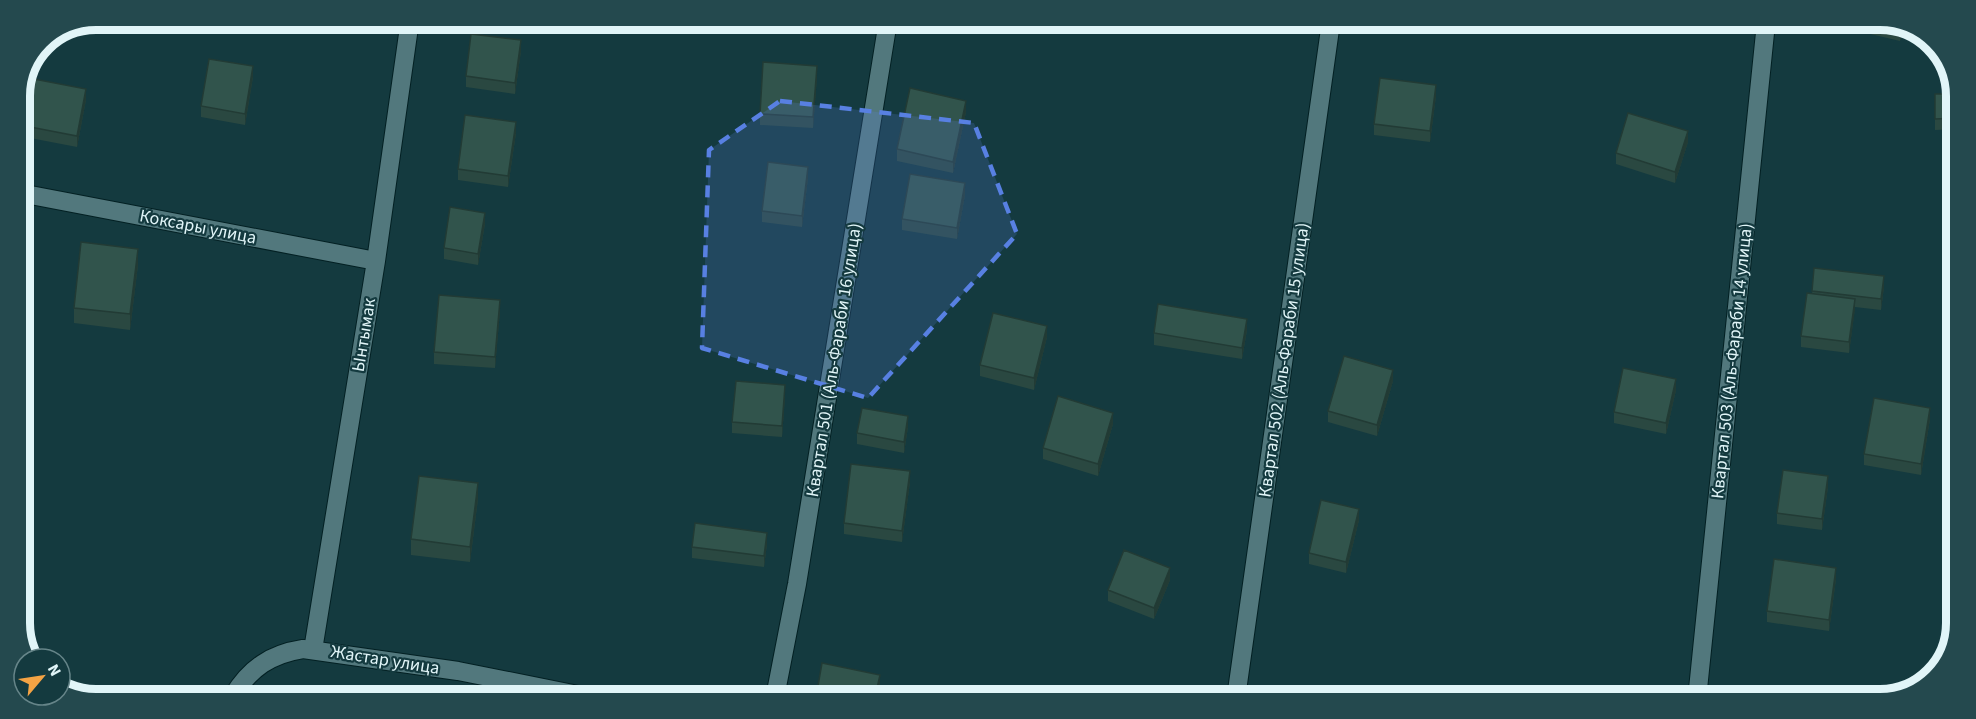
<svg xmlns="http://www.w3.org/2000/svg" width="1976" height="719" font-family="'Source Sans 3',sans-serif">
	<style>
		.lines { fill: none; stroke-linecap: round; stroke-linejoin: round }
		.minor-casing { stroke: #032023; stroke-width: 20 }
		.minor { stroke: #52787d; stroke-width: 18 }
		.wall { fill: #2a4841 }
		.shaded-wall { fill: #223b35 }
		.building { fill: #31544c; stroke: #223b35; stroke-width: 1.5 }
		.marked { fill: #5880e2; fill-opacity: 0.2; stroke: #5880e2; stroke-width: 4.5; stroke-dasharray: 12 8; stroke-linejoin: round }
		.labels { text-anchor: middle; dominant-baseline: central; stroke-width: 4.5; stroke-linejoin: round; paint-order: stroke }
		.street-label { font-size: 18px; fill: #e1f5f8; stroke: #143a3f }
		.rim { fill: none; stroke: #e1f5f8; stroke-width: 8 }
	</style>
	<rect width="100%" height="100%" fill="#143a3f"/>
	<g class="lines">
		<g class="minor-casing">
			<path id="minor" d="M 20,193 L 376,261
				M 313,650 L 376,261 L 410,20
				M 233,696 C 250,668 271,654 303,649 L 458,671 L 588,697
				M 775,697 L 797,584 L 888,21
				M 1236,698 L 1331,22
				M 1697,699 L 1766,23"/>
		</g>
		<use href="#minor" class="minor"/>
	</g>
	<path class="wall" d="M 780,21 L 820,21 L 819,33 L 780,29 Z
		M 1273,22 L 1292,22 L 1291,26 Z
		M 1845,23 L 1904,23 L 1900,41 L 1845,28 Z
		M 521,51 L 515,94 L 466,87 L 466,76 Z
		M 253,77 L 245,125 L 201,117 L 201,106 Z
		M 817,77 L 813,128 L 760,125 L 760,114 Z
		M 1935,94 L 1956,94 L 1956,129 L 1935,130 Z
		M 1436,96 L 1430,142 L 1374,135 L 1374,124 Z
		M 86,100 L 77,147 L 25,137 L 25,126 Z
		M 966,112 L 953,173 L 897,161 L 897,149 Z
		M 516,133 L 508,187 L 458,180 L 458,169 Z
		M 1688,142 L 1675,183 L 1616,164 L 1616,153 Z
		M 808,178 L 802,227 L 762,222 L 762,211 Z
		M 965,195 L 957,239 L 902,230 L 902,219 Z
		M 485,224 L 478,265 L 444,259 L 444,248 Z
		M 138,265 L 130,330 L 74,323 L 74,308 Z
		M 1814,268 L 1884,287 L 1881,310 L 1855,307 L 1849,353 L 1801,347 L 1801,336 L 1812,294 Z
		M 500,311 L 495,368 L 434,364 L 434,352 Z
		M 1247,330 L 1242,359 L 1154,345 L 1154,333 Z
		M 1047,337 L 1034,390 L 980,376 L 980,365 Z
		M 1393,381 L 1377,436 L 1328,422 L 1328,411 Z
		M 1676,390 L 1666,434 L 1614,423 L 1614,412 Z
		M 785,397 L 782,437 L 732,433 L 732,422 Z
		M 1930,419 L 1921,475 L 1864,465 L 1864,454 Z
		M 1113,424 L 1098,476 L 1043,459 L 1043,448 Z
		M 908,427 L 904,453 L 857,444 L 857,433 Z
		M 910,482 L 902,542 L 844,534 L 844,523 Z
		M 1828,487 L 1822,530 L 1777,524 L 1777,513 Z
		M 478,499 L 470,562 L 411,555 L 411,539 Z
		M 1359,520 L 1346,573 L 1309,564 L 1309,553 Z
		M 767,544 L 764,567 L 692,558 L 692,547 Z
		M 1836,579 L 1829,631 L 1767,622 L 1767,611 Z
		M 1170,580 L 1154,619 L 1108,601 L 1108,590 Z"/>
	<path class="shaded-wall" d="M 1902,23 L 1904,23 L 1900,41 L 1900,30 Z
		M 521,40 L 521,51 L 515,94 L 515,83 Z
		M 253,66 L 253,77 L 245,125 L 245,114 Z
		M 817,66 L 817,77 L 813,128 L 813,117 Z
		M 1436,85 L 1436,96 L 1430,142 L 1430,131 Z
		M 86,89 L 86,100 L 77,147 L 77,136 Z
		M 966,101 L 966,112 L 953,173 L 953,162 Z
		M 516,122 L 516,133 L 508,187 L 508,176 Z
		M 1688,131 L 1688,142 L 1675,183 L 1675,172 Z
		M 808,167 L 808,178 L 802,227 L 802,216 Z
		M 965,183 L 965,195 L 957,239 L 957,228 Z
		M 485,213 L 485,224 L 478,265 L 478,254 Z
		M 138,249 L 138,265 L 130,330 L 130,314 Z
		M 1884,276 L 1884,287 L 1881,310 L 1881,299 Z
		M 1855,299 L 1855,310 L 1849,353 L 1849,342 Z
		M 500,300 L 500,311 L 495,368 L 495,357 Z
		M 1247,319 L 1247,330 L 1242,359 L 1242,348 Z
		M 1047,326 L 1047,337 L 1034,390 L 1034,378 Z
		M 1393,370 L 1393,381 L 1377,436 L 1377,425 Z
		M 1676,379 L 1676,390 L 1666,434 L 1666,423 Z
		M 785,385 L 785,397 L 782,437 L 782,426 Z
		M 1930,408 L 1930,419 L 1921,475 L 1921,464 Z
		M 1113,413 L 1113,424 L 1098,476 L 1098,464 Z
		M 908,416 L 908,427 L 904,453 L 904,442 Z
		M 910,471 L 910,482 L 902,542 L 902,531 Z
		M 1828,476 L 1828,487 L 1822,530 L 1822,519 Z
		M 478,483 L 478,499 L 470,562 L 470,547 Z
		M 1359,509 L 1359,520 L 1346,573 L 1346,562 Z
		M 767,533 L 767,544 L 764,567 L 764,556 Z
		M 1170,568 L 1170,580 L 1154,619 L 1154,608 Z
		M 1836,568 L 1836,579 L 1829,631 L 1829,620 Z
		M 880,675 L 880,686 L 877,697 L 875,697 Z"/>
	<path class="building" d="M 1873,23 L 1902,23 L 1900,30 Z
		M 471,34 L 521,40 L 515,83 L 466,76 Z
		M 209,59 L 253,66 L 245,114 L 201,106 Z
		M 763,62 L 817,66 L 813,117 L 760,114 Z
		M 1380,78 L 1436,85 L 1430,131 L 1374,124 Z
		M 34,79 L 86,89 L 77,136 L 25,126 Z
		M 910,88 L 966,101 L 953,162 L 897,149 Z
		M 1935,94 L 1956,94 L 1956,118 L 1935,119 Z
		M 1628,113 L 1688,131 L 1675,172 L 1616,153 Z
		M 465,115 L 516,122 L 508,176 L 458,169 Z
		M 768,162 L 808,167 L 802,216 L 762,211 Z
		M 910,174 L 965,183 L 957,228 L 902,219 Z
		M 450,207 L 485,213 L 478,254 L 444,248 Z
		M 81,242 L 138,249 L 130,314 L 74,308 Z
		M 1814,268 L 1884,276 L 1881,299 L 1812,291 Z
		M 1807,293 L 1855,299 L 1849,342 L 1801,336 Z
		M 439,295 L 500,300 L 495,357 L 434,352 Z
		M 1158,304 L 1247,319 L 1242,348 L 1154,333 Z
		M 993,313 L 1047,326 L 1034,378 L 980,365 Z
		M 1344,356 L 1393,370 L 1377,425 L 1328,411 Z
		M 1623,368 L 1676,379 L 1666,423 L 1614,412 Z
		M 736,381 L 785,385 L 782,426 L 732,422 Z
		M 1058,396 L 1113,413 L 1098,464 L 1043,448 Z
		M 1874,398 L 1930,408 L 1921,464 L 1864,454 Z
		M 862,408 L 908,416 L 904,442 L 857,433 Z
		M 851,464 L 910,471 L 902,531 L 844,523 Z
		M 1783,470 L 1828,476 L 1822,519 L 1777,513 Z
		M 419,476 L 478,483 L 470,547 L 411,539 Z
		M 1321,500 L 1359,509 L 1346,562 L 1309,553 Z
		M 695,523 L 767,533 L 764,556 L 692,547 Z
		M 1124,550 L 1170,568 L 1154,608 L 1108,590 Z
		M 1774,559 L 1836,568 L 1829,620 L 1767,611 Z
		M 822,663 L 880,675 L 875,697 L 816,697 Z
		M 1864,690 L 1906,691 L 1880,699 L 1864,699 Z"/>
	<path class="marked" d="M 780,101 L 974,123 L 1017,234 L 868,398 L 702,348 L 709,150 Z"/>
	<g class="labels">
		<g class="street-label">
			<text transform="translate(198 227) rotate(11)">Коксары улица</text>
			<text transform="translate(364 335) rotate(-81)">Ынтымак</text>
			<text transform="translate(834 360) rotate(-81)">Квартал 501 (Аль-Фараби 16 улица)</text>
			<text transform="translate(1284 360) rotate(-82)">Квартал 502 (Аль-Фараби 15 улица)</text>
			<text transform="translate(1732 361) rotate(-84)">Квартал 503 (Аль-Фараби 14 улица)</text>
			<text transform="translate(385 660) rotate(9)">Жастар улица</text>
		</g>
	</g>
	<path d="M0 0H1976V719H0ZM96 30H1880A66 66 0 0 1 1946 96V623A66 66 0 0 1 1880 689H96A66 66 0 0 1 30 623V96A66 66 0 0 1 96 30Z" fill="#24494e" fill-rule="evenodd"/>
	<path class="rim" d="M96 30H1880A66 66 0 0 1 1946 96V623A66 66 0 0 1 1880 689H96A66 66 0 0 1 30 623V96A66 66 0 0 1 96 30Z"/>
	<g transform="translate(42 677) rotate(61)"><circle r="28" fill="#143a3f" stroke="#668589" stroke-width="1.5"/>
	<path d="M0-4.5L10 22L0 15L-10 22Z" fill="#f4a344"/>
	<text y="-9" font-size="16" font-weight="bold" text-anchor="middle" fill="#e1f5f8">N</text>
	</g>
</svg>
